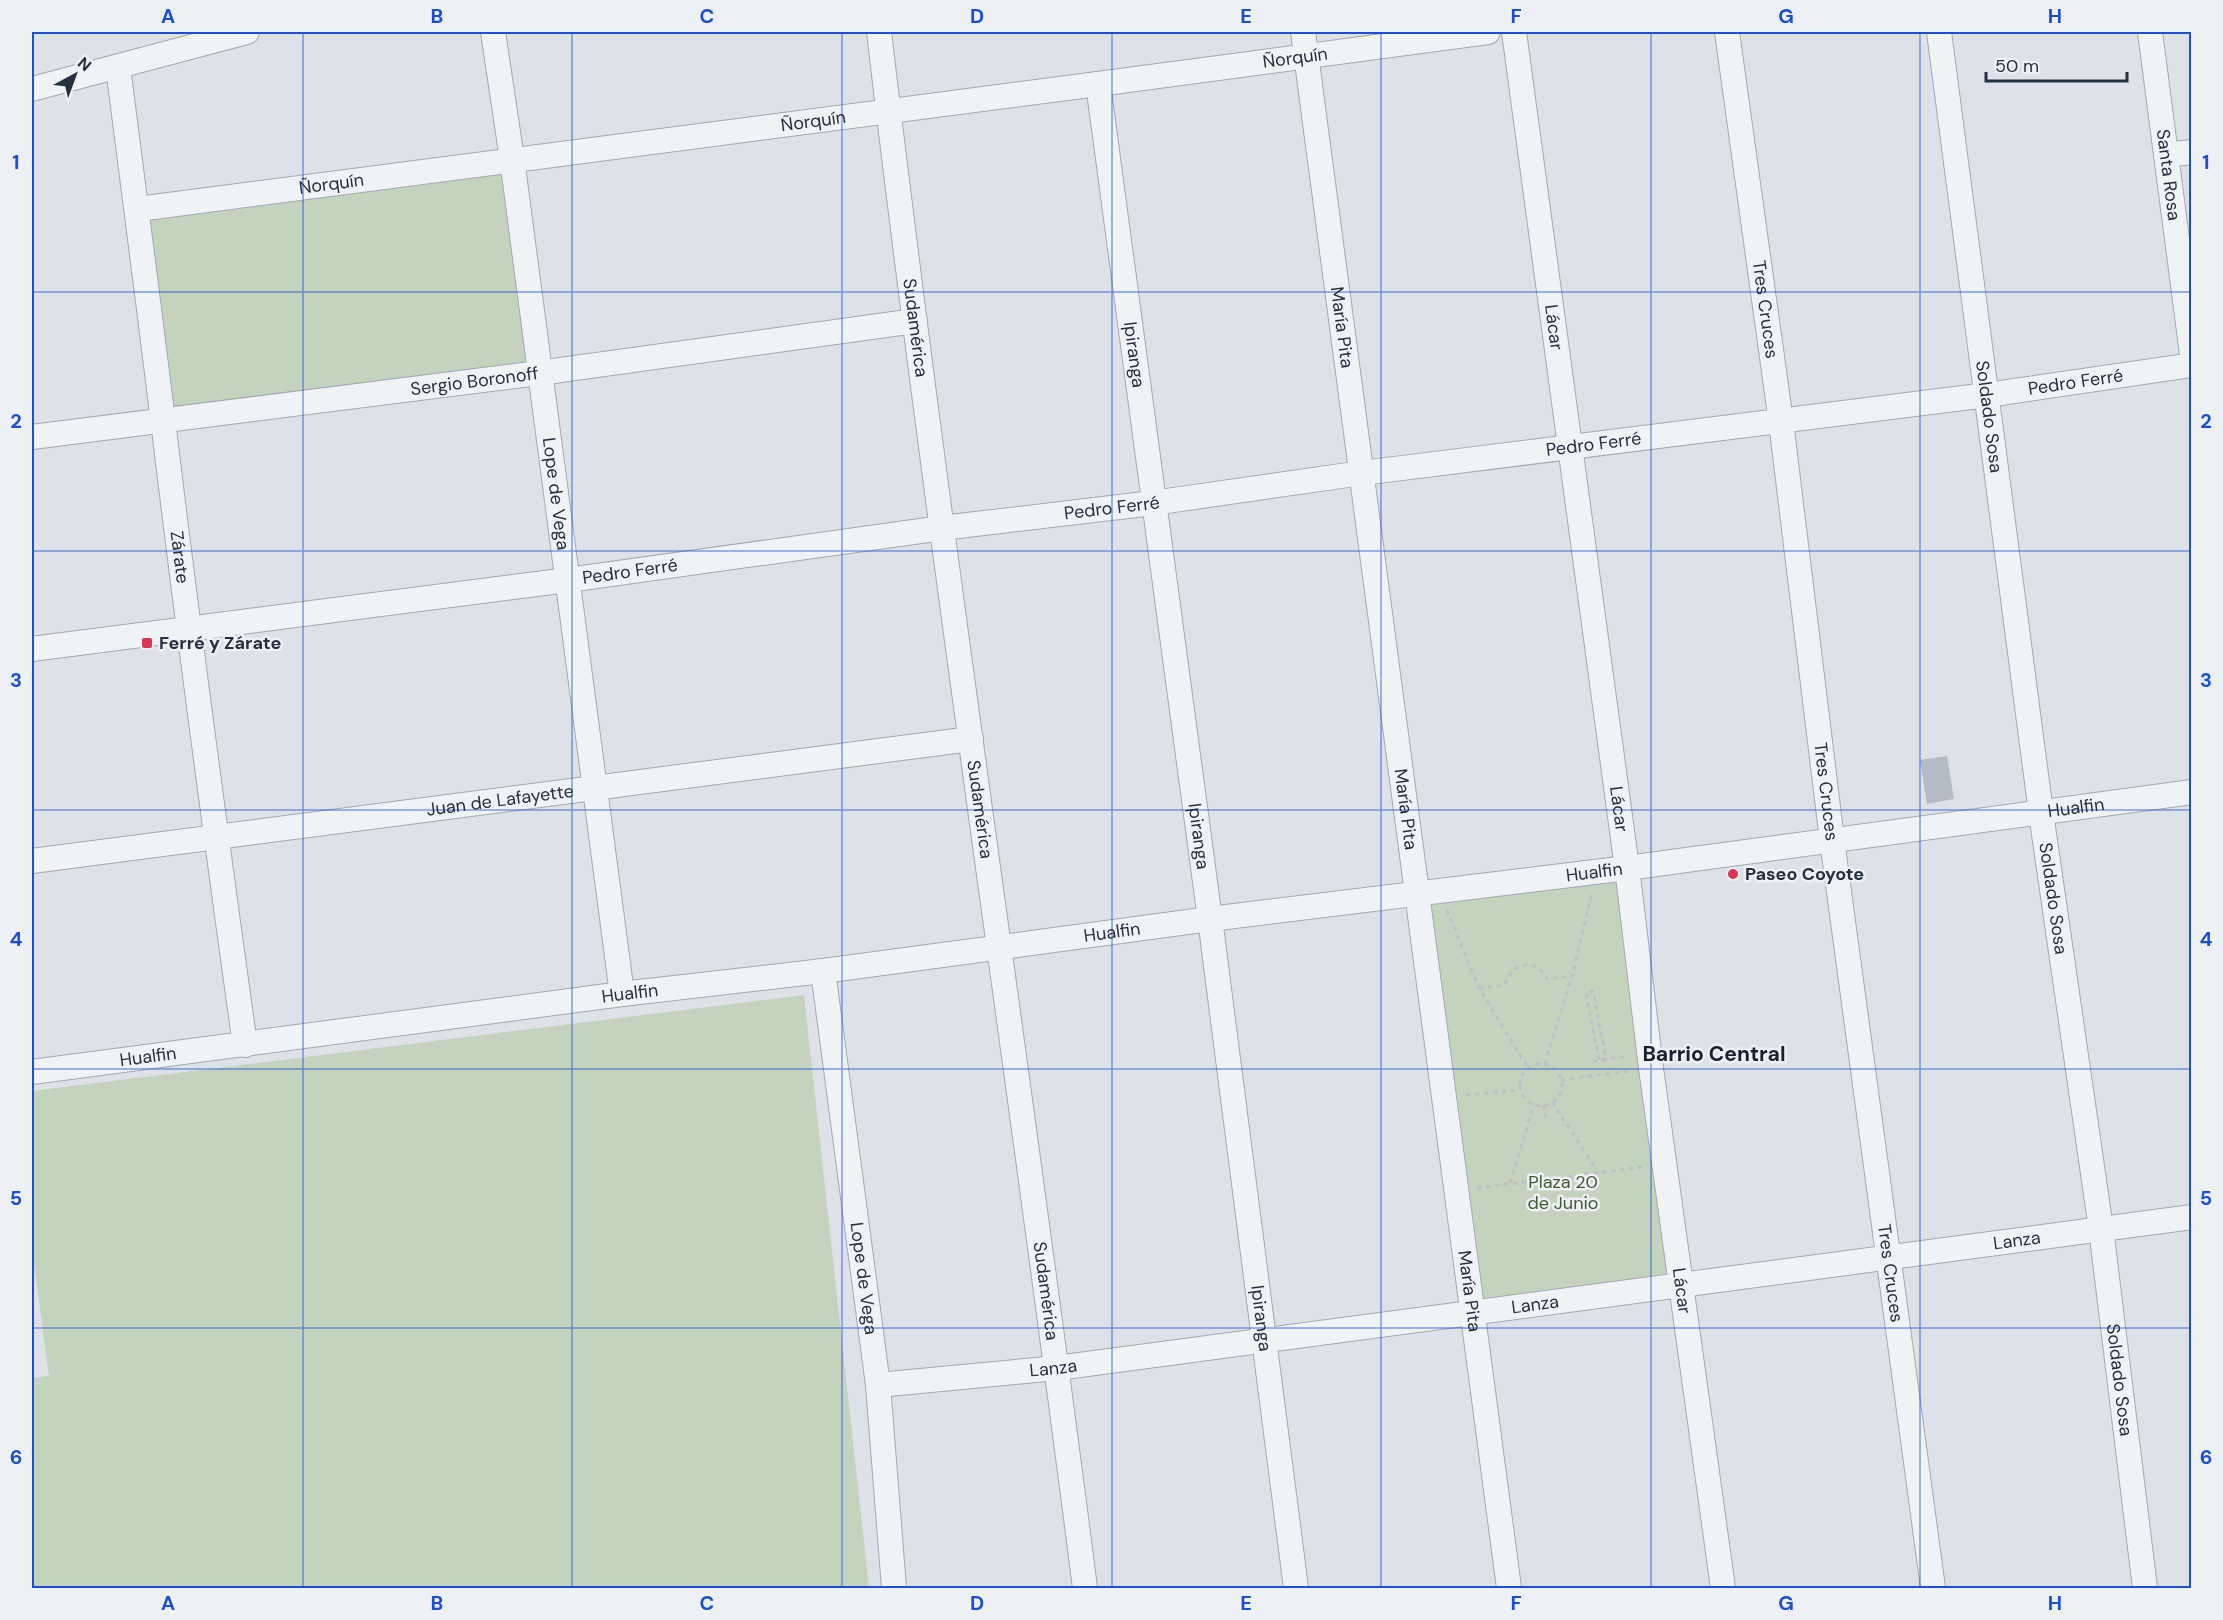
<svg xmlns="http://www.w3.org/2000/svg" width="2223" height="1620" font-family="'DM Sans',sans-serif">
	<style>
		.green { fill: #c4d3be }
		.building { fill: #b4bbc6 }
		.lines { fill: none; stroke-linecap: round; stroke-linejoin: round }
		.minor-casing { stroke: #a2a9b2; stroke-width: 26 }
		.path { stroke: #bbc0c7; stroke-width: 3; stroke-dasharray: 4.5 4.5; stroke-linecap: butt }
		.minor { stroke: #f0f3f6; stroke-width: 24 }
		.grid { fill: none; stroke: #1d4ed8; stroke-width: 1.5; stroke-opacity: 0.55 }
		.poi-dot { fill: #d93656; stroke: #edf1f6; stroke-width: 2 }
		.labels { text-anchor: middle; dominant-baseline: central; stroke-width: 5; stroke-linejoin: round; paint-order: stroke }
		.street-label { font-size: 18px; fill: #253040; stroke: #edf1f6 }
		.poi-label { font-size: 18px; font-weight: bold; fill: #253040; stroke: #edf1f6; text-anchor: start }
		.park-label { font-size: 18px; fill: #3c5d31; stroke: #edf1f6 }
		.quarter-label { font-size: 21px; font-weight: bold; fill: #182131; stroke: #edf1f6 }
		.neatline { fill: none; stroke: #1d4ed8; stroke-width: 2 }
		.grid-label { font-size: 20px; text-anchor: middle; font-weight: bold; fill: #1d4ed8 }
	</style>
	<rect width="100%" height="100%" fill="#dde2e8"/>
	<path class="green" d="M 512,159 L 539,373 L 163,421 L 138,209 Z
		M 1627,868 L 1681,1286 L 1472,1314 L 1416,895 Z
		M 804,995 L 869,1588 L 32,1588 L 32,1378 L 49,1376 L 32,1249 L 32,1091 Z"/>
	<path class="building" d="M 1947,756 L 1954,799 L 1927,804 L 1920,760 Z"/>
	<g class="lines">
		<g class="minor-casing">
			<g id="minor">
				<path id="s1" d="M 493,32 L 512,159 L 622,994"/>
				<path id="s2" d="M 879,32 C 940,551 1019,1069 1085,1588"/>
				<path id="s3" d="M 1303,32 L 1509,1588"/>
				<path id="s4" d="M 1514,32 L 1627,868 L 1651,1068 L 1723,1588"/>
				<path id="s5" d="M 1727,32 L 1781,422 L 1832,840 L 1933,1588"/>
				<path id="s6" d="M 1939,32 L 2041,813 L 2101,1229 L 2145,1588"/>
				<path id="s7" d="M 2150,32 L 2192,354"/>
				<path id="s8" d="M 118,67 C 134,185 148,303 163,421 C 188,629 216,837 245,1045"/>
				<path id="s9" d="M 1098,84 L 1210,919 L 1296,1588"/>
				<path d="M 32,89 L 247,32"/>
				<path d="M 2166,155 L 2192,152"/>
				<path id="s10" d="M 138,209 L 1098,84 L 1488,32"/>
				<path id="s11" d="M 32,437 L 539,373 L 915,321"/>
				<path id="s12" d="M 32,649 L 568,580 L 942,528 L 1153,503 L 1362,473 L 1987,395 L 2192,365"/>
				<path id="s13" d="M 32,861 L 971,739"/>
				<path id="s14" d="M 823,971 L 878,1385 L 894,1588"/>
				<path id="s15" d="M 32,1072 L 622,994 L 823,971 L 1210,919 L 1627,868 L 2192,792"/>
				<path id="s16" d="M 878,1385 L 1057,1368 L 2192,1217"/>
			</g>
		</g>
		<path class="path" d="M 1447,910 L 1479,988 L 1528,1068
			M 1479,988 L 1505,985 C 1511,962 1536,957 1547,979 L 1572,976
			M 1599,1060 L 1586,993 L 1593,991 L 1606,1059
			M 1593,1061 L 1629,1056
			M 1545,1064 L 1572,976 L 1592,893
			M1520 1085a21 21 0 1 1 42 0a21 21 0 1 1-42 0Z
			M 1561,1080 L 1630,1071
			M 1466,1095 L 1520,1090
			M 1552,1102 L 1597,1171
			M 1543,1105 L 1546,1117
			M 1510,1183 L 1534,1104
			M 1477,1188 L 1643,1167"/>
		<use href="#minor" class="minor"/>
	</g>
	<path class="grid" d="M 303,32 L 303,1588M 572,32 L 572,1588M 842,32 L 842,1588M 1112,32 L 1112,1588M 1381,32 L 1381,1588M 1651,32 L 1651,1588M 1920,32 L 1920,1588M 32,292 L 2192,292M 32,551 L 2192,551M 32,810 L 2192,810M 32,1069 L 2192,1069M 32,1328 L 2192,1328"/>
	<g class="poi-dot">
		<rect x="141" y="637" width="12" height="12" rx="3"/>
		<circle cx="1733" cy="874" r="6"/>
	</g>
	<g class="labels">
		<g class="street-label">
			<text stroke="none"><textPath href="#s10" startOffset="1167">Ñorquín</textPath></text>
			<text stroke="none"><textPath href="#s10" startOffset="681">Ñorquín</textPath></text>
			<text stroke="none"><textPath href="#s7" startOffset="144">Santa Rosa</textPath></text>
			<text stroke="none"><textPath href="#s10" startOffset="195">Ñorquín</textPath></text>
			<text stroke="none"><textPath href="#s5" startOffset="280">Tres Cruces</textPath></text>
			<text stroke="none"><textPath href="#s2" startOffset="298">Sudamérica</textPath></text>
			<text stroke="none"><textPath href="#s3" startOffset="298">María Pita</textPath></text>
			<text stroke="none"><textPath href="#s4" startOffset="298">Lácar</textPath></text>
			<text stroke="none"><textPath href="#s9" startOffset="273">Ipiranga</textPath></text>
			<text stroke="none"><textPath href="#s11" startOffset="446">Sergio Boronoff</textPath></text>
			<text stroke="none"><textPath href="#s12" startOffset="2061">Pedro Ferré</textPath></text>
			<text stroke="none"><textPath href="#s6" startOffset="388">Soldado Sosa</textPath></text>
			<text stroke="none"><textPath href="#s12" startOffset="1575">Pedro Ferré</textPath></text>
			<text stroke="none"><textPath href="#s1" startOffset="466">Lope de Vega</textPath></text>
			<text stroke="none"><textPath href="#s12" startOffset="1089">Pedro Ferré</textPath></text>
			<text stroke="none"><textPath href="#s8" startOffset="494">Zárate</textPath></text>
			<text stroke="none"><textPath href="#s12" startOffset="603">Pedro Ferré</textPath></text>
			<text stroke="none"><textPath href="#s5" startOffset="766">Tres Cruces</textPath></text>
			<text stroke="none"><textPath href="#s13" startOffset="472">Juan de Lafayette</textPath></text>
			<text stroke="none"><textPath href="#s15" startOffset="2061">Hualfin</textPath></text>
			<text stroke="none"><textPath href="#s2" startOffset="784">Sudamérica</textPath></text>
			<text stroke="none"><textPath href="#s3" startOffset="784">María Pita</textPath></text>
			<text stroke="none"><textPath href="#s4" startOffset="784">Lácar</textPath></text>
			<text stroke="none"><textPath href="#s9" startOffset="759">Ipiranga</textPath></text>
			<text stroke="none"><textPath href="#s15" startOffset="1575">Hualfin</textPath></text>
			<text stroke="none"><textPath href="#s6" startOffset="874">Soldado Sosa</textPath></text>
			<text stroke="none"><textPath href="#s15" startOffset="1089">Hualfin</textPath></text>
			<text stroke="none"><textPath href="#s15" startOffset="603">Hualfin</textPath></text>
			<text stroke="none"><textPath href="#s15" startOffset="117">Hualfin</textPath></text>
			<text stroke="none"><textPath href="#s16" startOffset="1148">Lanza</textPath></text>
			<text stroke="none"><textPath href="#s5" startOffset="1252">Tres Cruces</textPath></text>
			<text stroke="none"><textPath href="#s14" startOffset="310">Lope de Vega</textPath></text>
			<text stroke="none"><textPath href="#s2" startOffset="1270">Sudamérica</textPath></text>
			<text stroke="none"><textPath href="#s3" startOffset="1270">María Pita</textPath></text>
			<text stroke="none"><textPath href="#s4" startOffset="1270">Lácar</textPath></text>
			<text stroke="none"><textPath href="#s16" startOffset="662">Lanza</textPath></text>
			<text stroke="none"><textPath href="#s9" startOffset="1245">Ipiranga</textPath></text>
			<text stroke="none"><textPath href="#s16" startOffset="176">Lanza</textPath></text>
			<text stroke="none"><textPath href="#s6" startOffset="1360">Soldado Sosa</textPath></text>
		</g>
		<g class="poi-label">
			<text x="159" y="643">Ferré y Zárate</text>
			<text x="1745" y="874">Paseo Coyote</text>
		</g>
		<g class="park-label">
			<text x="1563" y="1182">Plaza 20<tspan x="1563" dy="21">de Junio</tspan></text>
		</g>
		<g class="quarter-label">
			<text x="1714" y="1054">Barrio Central</text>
		</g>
	</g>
	<rect width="2223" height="1620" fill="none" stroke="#edf1f6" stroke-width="66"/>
	<g transform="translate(75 75) rotate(41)" stroke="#edf1f6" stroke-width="4.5" paint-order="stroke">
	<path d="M0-4.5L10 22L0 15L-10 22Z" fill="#253040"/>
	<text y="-9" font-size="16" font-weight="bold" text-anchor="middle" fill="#253040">N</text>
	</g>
	<path d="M1986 72v9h141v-9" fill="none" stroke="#253040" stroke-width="3"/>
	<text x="1995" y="72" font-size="18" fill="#253040" stroke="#edf1f6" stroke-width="4.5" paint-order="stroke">50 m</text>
	<rect x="33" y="33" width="2157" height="1554" class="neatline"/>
	<g class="grid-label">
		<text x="168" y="23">A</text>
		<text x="437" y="23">B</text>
		<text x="707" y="23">C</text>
		<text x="977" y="23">D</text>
		<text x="1246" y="23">E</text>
		<text x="1516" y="23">F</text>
		<text x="1786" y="23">G</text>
		<text x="2055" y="23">H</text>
		<text x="16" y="169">1</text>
		<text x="2206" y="169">1</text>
		<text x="16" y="428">2</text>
		<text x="2206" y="428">2</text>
		<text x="16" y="687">3</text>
		<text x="2206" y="687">3</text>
		<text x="16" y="946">4</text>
		<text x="2206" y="946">4</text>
		<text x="16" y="1205">5</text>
		<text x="2206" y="1205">5</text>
		<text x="16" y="1464">6</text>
		<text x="2206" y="1464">6</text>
		<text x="168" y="1610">A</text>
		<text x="437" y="1610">B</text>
		<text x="707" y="1610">C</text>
		<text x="977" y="1610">D</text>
		<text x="1246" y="1610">E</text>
		<text x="1516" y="1610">F</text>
		<text x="1786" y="1610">G</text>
		<text x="2055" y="1610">H</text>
	</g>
</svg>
